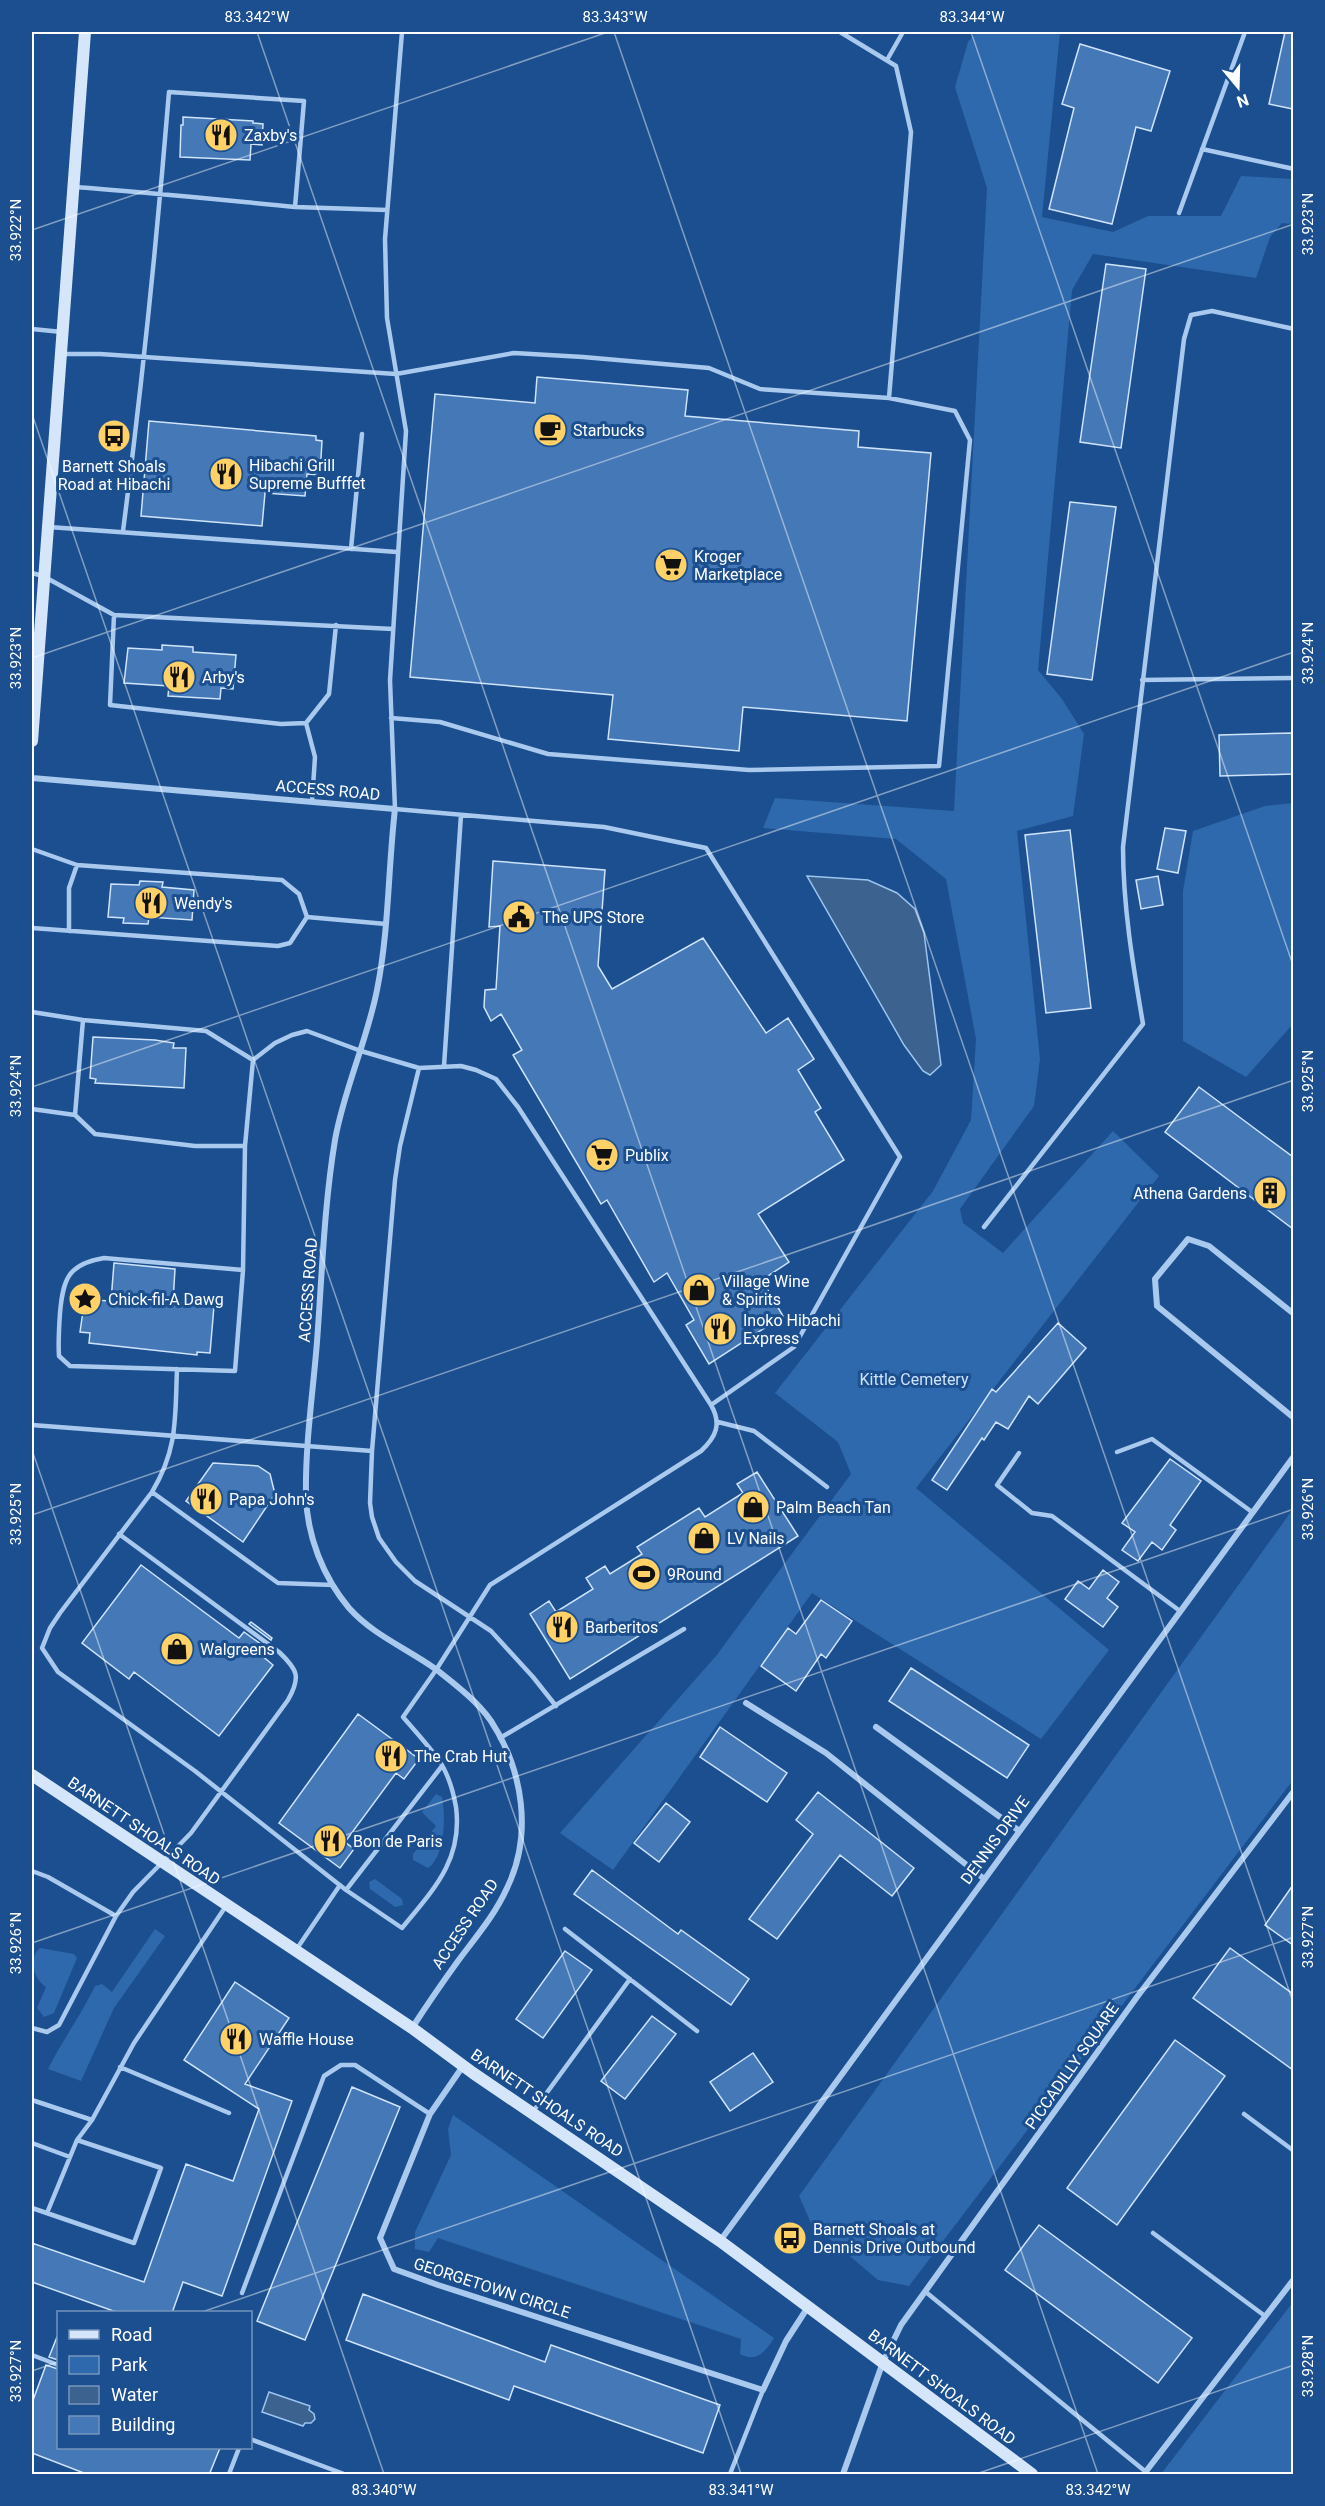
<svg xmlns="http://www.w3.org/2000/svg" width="1325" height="2506" font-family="Roboto,sans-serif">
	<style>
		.green { fill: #2e69ad }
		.water { fill: #3c6290; stroke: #9cc4f0; stroke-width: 1.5 }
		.building { fill: #4478b7; stroke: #cfe3fa; stroke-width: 1.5 }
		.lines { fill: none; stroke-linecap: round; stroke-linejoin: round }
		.lane { stroke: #a9c9ee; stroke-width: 4.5 }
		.street { stroke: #a9c9ee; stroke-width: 6 }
		.secondary { stroke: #d6e6fa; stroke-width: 12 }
		.ticks { fill: none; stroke: #fff; stroke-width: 1.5; stroke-opacity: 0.45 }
		.labels { text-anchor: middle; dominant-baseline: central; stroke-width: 6; stroke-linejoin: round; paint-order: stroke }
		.poi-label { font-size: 16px; fill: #fff; stroke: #1b4f8f; text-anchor: start }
		.street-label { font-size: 16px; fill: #fff; stroke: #1b4f8f }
		.park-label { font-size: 16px; fill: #cfe3fa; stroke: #1b4f8f }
		.neatline { fill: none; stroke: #fff; stroke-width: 2 }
		.ticks-label { font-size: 15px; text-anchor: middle; fill: #fff }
	</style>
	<rect width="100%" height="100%" fill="#1b4f8f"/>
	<path class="green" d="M 976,32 L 1060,32 L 1042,217 L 1113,232 L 1148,216 L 1221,216 L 1241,176 L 1294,179 L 1293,224 L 1282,223 L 1270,237 L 1256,278 L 1093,254 L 1072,290 L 1038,670 L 1062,699 L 1084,734 L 1073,816 L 1017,831 L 1040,1059 L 1034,1106 L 960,1209 L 963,1223 L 1003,1253 L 1113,1131 L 1159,1176 L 916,1488 L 1109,1650 L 1041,1739 L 812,1593 L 613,1870 L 560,1833 L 716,1656 L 851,1474 L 838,1442 L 775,1393 L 933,1191 L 971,1120 L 976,1039 L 946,879 L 896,839 L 763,828 L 775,798 L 954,811 L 987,188 L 955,87 L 968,42 Z
		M 1293,803 L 1293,1024 L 1246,1077 L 1183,1041 L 1183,891 L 1193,831 L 1265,806 Z
		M 1293,1509 L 1293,1780 L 909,2286 L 878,2280 L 811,2223 L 799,2196 Z
		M 436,1794 L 442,1797 C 446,1816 445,1857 428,1868 L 413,1860 L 413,1854 L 436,1826 L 422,1812 Z
		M 375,1879 L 402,1899 L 403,1905 L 395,1907 L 370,1889 L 369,1882 Z
		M 155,1929 L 165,1936 L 114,2008 L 81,2081 L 48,2069 C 62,2041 81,2015 95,1986 L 102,1984 L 112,1992 Z
		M 40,1948 L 74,1954 L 77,1958 L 54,2013 L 44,2017 L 37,2008 L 46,1987 C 33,1979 28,1958 40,1948 Z
		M 453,2115 L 774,2338 C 765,2352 757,2363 740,2354 L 741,2339 L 438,2238 L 429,2252 L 415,2249 L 415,2232 L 451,2155 L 448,2129 Z
		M 1293,2302 L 1293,2474 L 1161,2474 Z"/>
	<path class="water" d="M 807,876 L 868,880 L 897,893 L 915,909 L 924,933 L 941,1065 L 930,1075 L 923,1071 L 904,1045 Z
		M 269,2392 L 310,2406 L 309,2410 L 314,2414 L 315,2419 L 311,2423 L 305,2423 L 303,2426 L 262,2412 Z"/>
	<path class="building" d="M 1285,32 L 1293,32 L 1293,109 L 1269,104 Z
		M 1080,44 L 1170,71 L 1151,131 L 1136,127 L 1112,224 L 1049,209 L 1074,108 L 1062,104 Z
		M 183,117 L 253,121 L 253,123 L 263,124 L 262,145 L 251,144 L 250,160 L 180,157 L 181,125 L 183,125 Z
		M 1106,264 L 1146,269 L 1121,448 L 1080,442 Z
		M 537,377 L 688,390 L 685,416 L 859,431 L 858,447 L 931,453 L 907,721 L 743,707 L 739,751 L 608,739 L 613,695 L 410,677 L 435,394 L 535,403 Z
		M 149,421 L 316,436 L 316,440 L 322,441 L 320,475 L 307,474 L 305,496 L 265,493 L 262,526 L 141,516 Z
		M 1070,502 L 1116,507 L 1092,680 L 1047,674 Z
		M 162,645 L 193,647 L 193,652 L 236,655 L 233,689 L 221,688 L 220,699 L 168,696 L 169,686 L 124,683 L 128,648 L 162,650 Z
		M 1293,733 L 1293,774 L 1220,776 L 1219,735 Z
		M 1165,828 L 1186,831 L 1178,873 L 1157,869 Z
		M 1070,830 L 1091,1008 L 1046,1013 L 1025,835 Z
		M 493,861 L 605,870 L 598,966 L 612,989 L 703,938 L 766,1033 L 788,1018 L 814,1059 L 798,1070 L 821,1108 L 815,1112 L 844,1160 L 758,1214 L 789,1262 L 762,1280 L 783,1316 L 709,1364 L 686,1325 L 694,1320 L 667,1273 L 654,1282 L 607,1200 L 601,1204 L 513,1055 L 522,1050 L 501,1014 L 491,1021 L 484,1007 L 485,990 L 496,989 L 500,926 L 489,927 Z
		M 1158,876 L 1163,905 L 1141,909 L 1136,880 Z
		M 140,881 L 163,882 L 162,887 L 194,890 L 192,920 L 149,917 L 148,924 L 123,923 L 124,918 L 108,917 L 111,884 L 139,885 Z
		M 93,1037 L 155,1040 L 174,1043 L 173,1048 L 186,1048 L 184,1088 L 95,1083 L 96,1079 L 90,1078 Z
		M 1199,1087 L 1293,1157 L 1293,1229 L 1165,1132 Z
		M 114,1263 L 175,1269 L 173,1302 L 214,1306 L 210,1353 L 197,1352 L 197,1355 L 89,1343 L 90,1333 L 80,1332 L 83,1311 L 92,1312 L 93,1300 L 111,1301 Z
		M 1058,1323 L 1086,1348 L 1038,1404 L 1029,1396 L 1008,1429 L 996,1422 L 984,1440 L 982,1438 L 947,1490 L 932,1480 L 992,1389 L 996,1392 Z
		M 1170,1459 L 1201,1481 L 1170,1525 L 1176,1530 L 1162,1550 L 1152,1542 L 1138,1561 L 1122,1550 L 1135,1532 L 1122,1523 Z
		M 213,1463 L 258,1466 L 270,1474 L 275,1494 L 243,1542 L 186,1501 Z
		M 757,1472 L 798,1536 L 570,1679 L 530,1614 L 549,1601 L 556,1612 L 593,1589 L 586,1578 L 605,1566 L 610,1574 L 642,1554 L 637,1547 L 699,1508 L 705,1517 L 743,1493 L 737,1484 Z
		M 141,1565 L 239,1638 L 244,1632 L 265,1647 L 260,1654 L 273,1665 L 219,1736 L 134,1672 L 129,1679 L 82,1643 Z
		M 1103,1570 L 1119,1582 L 1107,1598 L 1118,1607 L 1103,1627 L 1065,1599 L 1078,1581 L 1089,1589 Z
		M 821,1600 L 852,1621 L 826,1658 L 821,1654 L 796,1691 L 761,1666 L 788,1628 L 796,1634 Z
		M 251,1622 L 272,1638 L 271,1640 L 249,1624 Z
		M 911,1668 L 1029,1745 L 1007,1778 L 889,1701 Z
		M 358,1714 L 419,1759 L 404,1779 L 396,1773 L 345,1842 L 354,1849 L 340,1868 L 279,1823 Z
		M 720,1727 L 787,1773 L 767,1802 L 700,1757 Z
		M 818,1792 L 914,1868 L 892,1896 L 840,1855 L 777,1939 L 749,1919 L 813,1834 L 796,1820 Z
		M 666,1803 L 690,1822 L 659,1862 L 634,1843 Z
		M 592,1870 L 678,1934 L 681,1930 L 749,1979 L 731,2005 L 574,1894 Z
		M 1293,1885 L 1293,1945 L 1265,1925 Z
		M 1230,1948 L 1293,1994 L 1293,2070 L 1193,1998 Z
		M 565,1951 L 592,1970 L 543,2038 L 516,2019 Z
		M 235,1982 L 289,2018 L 245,2084 L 292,2101 L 222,2296 L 183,2282 L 172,2313 L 119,2313 L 32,2282 L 32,2243 L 144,2282 L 186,2164 L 233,2181 L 259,2109 L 184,2060 Z
		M 652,2016 L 676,2034 L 625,2099 L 601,2081 Z
		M 1175,2040 L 1225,2076 L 1117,2225 L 1067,2188 Z
		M 753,2053 L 773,2082 L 730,2111 L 710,2082 Z
		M 352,2087 L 400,2107 L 305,2340 L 257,2321 Z
		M 1039,2225 L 1192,2338 L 1158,2383 L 1005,2270 Z
		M 363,2294 L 545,2362 L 551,2345 L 720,2405 L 703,2453 L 514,2386 L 509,2400 L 346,2340 Z
		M 57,2337 L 58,2337 L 58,2360 L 49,2357 Z
		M 46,2365 L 58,2369 L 58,2448 L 220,2448 L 209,2475 L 89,2475 L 32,2453 L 32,2403 Z"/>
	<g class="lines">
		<path class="lane" d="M 402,32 L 385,239 L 387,318 L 406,431 L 390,680 L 395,809 L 604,827 L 706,848 L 900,1157 L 794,1347 L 711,1405
			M 840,32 L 896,66 L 911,132 L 889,398
			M 887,60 L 903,32
			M 1202,149 L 1294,169
			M 74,187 C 148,192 222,200 295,207 L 304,101 L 169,92 C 157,239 142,385 123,531
			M 295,207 L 387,210
			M 1179,213 L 1245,32
			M 32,329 L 62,332
			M 62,354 L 100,354 L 396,374 L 514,353 L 583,357 L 709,368 L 760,389 L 889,398 L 955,411 L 970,440 L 939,766 L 749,770 L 548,754 L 440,722 L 391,718
			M 49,527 L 397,552
			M 351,549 L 362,434
			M 32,573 L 43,576 L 114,615 L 393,629
			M 114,615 L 110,705 L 281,724 L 306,723 L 329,694 L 336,625
			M 1142,680 L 1294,678
			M 306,723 L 315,757 L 312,802
			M 32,849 L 77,865 L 282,880 L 299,894 L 307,917
			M 307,917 L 386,924
			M 32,928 L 278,946 L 290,943 L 307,917
			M 69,931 L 69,888 L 77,865
			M 32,1012 L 83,1020 L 206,1031 L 253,1060
			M 444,1066 L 461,815
			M 419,1068 L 400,1146 L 395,1180 L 372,1451 L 370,1503 L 372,1517 L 379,1538 L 396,1562 L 415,1581 L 491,1631 L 533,1677 L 556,1706
			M 32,1109 L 75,1115 L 95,1134 L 195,1146 L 245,1146
			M 75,1115 L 83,1020
			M 984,1227 L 1143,1024 C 1133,965 1123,907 1123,847 L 1184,339 L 1191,315 L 1212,311 L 1294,329
			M 177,1369 C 175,1418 178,1449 152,1492 L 60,1613 L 50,1628 L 42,1648 L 58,1672 L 195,1771 L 346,1890 L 402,1928 C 433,1890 463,1860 456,1807 C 453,1790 448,1773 438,1759 C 428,1745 415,1731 403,1717 L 436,1670 L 490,1585 L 701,1451 C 716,1437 722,1424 711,1405 L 518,1107 L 496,1079 L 476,1070 L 461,1066 L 419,1068 L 361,1051 L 307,1031 L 292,1035 L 275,1043 L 253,1060 L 245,1146 L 243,1270 L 235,1371 L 70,1366 L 59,1356 C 58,1342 59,1328 60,1313 C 63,1279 68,1264 104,1258 L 243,1270
			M 718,1422 L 754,1431 L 827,1487
			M 32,1425 L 372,1451
			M 1117,1452 L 1152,1439 L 1252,1512
			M 1019,1453 L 997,1485 L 1032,1513 L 1052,1516 L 1180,1611
			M 152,1492 L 278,1583 L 333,1585
			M 500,1738 L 684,1629
			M 32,1871 L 48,1877 L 116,1916
			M 346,1890 L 442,1766
			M 565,1929 L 697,2031
			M 296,1950 L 340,1885
			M 32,2028 L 47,2032 L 59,2025 L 116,1916 L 133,1892 L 191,1833 L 288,1700 C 301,1677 298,1670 279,1652 L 119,1534
			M 120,2067 L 229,2113
			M 32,2100 L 92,2120
			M 532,2113 L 630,1979
			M 1244,2114 L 1294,2151
			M 32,2143 L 70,2157
			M 32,2208 L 134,2243 L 161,2168 L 77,2140
			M 47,2213 L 77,2140 L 92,2120 L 134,2043 L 226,1906
			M 1153,2233 L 1265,2316
			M 242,2293 L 324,2076 L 341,2065 L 355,2065 L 430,2114
			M 927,2293 L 1146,2472
			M 32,2355 L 58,2365
			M 250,2439 L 344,2474
			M 229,2474 L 239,2448
			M 730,2474 L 763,2390"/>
		<path class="street" d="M 32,778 L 395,809 C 388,869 389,931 377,990 C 367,1041 344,1089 335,1140 C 324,1206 322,1275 317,1342 C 313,1392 305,1445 306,1496 C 307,1536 323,1577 349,1608 C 373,1635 408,1649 437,1670 C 456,1685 477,1701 491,1721 C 523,1770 533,1835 507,1888 C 495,1915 475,1938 458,1961 C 442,1983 427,2005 412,2028
			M 1294,1314 L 1209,1246 L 1188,1239 L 1155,1279 L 1157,1306 L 1294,1418
			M 746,1703 L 826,1753 L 983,1878
			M 876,1727 L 1018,1830
			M 463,2066 L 430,2114 L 380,2238 L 394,2269 L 438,2285 L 763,2390 L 786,2341 L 808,2307
			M 720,2241 L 1294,1456
			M 843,2474 L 883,2362 L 901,2325 L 1137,1997 L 1294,1791
			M 1144,2474 L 1294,2279"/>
		<path class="secondary" d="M 32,741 L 85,32
			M 32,1775 L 412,2028 L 473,2073 L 720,2241 L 1032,2474"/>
	</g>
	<path class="ticks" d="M 257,32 L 1098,2474M 614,32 L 1294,2005M 971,32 L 1294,968M 32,230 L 608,32M 32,414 L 741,2474M 32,658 L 1294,224M 32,1087 L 1294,652M 32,1450 L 384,2474M 32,1515 L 1294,1080M 32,1943 L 1294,1509M 202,2312 L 1294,1937M 32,2371 L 58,2362M 976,2474 L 1294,2365"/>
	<defs>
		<g id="restaurant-disc" transform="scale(1.725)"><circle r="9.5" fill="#ffd166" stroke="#1b4f8f"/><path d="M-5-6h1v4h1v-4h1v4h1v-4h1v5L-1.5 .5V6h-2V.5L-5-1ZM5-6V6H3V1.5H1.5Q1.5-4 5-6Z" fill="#111"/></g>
		<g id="cafe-disc" transform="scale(1.725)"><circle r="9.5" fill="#ffd166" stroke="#1b4f8f"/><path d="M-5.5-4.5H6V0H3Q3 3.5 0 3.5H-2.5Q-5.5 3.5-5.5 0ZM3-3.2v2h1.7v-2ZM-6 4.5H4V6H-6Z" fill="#111"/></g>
		<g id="bus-disc" transform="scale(1.725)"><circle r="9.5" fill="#ffd166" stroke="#1b4f8f"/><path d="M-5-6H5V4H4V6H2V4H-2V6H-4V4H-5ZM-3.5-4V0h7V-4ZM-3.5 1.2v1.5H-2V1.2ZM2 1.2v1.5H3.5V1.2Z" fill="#111"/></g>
		<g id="supermarket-disc" transform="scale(1.725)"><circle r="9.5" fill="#ffd166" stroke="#1b4f8f"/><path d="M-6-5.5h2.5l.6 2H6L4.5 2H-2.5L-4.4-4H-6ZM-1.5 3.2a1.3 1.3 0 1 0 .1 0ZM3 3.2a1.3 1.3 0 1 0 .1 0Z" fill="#111"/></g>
		<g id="civic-disc" transform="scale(1.725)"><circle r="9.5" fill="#ffd166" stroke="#1b4f8f"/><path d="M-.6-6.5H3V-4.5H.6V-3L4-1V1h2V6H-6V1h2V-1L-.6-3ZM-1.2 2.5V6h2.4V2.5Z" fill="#111"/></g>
		<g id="building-disc" transform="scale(1.725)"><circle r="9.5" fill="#ffd166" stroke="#1b4f8f"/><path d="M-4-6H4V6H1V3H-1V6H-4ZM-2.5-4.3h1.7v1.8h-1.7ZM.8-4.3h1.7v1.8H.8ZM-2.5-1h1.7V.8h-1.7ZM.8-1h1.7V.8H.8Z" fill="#111"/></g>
		<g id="shop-disc" transform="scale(1.725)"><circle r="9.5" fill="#ffd166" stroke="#1b4f8f"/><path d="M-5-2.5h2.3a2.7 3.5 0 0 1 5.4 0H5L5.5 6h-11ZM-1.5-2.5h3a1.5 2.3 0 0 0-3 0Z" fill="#111"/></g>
		<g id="sight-disc" transform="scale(1.725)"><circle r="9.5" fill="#ffd166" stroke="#1b4f8f"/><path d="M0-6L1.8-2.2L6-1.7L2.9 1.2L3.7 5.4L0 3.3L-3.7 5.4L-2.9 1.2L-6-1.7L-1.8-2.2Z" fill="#111"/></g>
		<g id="stadium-disc" transform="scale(1.725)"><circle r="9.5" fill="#ffd166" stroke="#1b4f8f"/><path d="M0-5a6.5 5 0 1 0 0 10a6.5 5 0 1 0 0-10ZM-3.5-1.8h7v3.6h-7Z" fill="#111"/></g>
	</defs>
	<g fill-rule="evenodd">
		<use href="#restaurant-disc" x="221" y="135"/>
		<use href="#cafe-disc" x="550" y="430"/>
		<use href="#bus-disc" x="114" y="436"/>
		<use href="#restaurant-disc" x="226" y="474"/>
		<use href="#supermarket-disc" x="671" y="565"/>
		<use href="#restaurant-disc" x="179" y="677"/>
		<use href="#restaurant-disc" x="151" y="903"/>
		<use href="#civic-disc" x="519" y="917"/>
		<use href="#supermarket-disc" x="602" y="1155"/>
		<use href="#building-disc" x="1270" y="1193"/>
		<use href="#shop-disc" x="699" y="1290"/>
		<use href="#sight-disc" x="85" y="1299"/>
		<use href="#restaurant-disc" x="720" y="1329"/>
		<use href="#restaurant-disc" x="206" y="1499"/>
		<use href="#shop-disc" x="753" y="1507"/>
		<use href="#shop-disc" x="704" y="1538"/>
		<use href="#stadium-disc" x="644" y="1574"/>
		<use href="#restaurant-disc" x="562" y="1627"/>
		<use href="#shop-disc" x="177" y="1649"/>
		<use href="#restaurant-disc" x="391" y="1756"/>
		<use href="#restaurant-disc" x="330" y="1841"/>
		<use href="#restaurant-disc" x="236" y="2039"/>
		<use href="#bus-disc" x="790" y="2238"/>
	</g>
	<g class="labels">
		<g class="poi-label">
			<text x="244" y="135">Zaxby's</text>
			<text x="573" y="430">Starbucks</text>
			<text x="249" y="465">Hibachi Grill<tspan x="249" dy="18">Supreme Bufffet</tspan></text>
			<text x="114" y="466" text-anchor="middle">Barnett Shoals<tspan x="114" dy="18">Road at Hibachi</tspan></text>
			<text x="694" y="556">Kroger<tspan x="694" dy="18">Marketplace</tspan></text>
			<text x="202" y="677">Arby's</text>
			<text x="174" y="903">Wendy's</text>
			<text x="542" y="917">The UPS Store</text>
			<text x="625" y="1155">Publix</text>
			<text x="1247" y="1193" text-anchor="end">Athena Gardens</text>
			<text x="722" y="1281">Village Wine<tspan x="722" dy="18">&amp; Spirits</tspan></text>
			<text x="108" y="1299">Chick-fil-A Dawg</text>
			<text x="743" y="1320">Inoko Hibachi<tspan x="743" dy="18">Express</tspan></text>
			<text x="229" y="1499">Papa John's</text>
			<text x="776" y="1507">Palm Beach Tan</text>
			<text x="727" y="1538">LV Nails</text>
			<text x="667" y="1574">9Round</text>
			<text x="585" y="1627">Barberitos</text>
			<text x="200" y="1649">Walgreens</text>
			<text x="414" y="1756">The Crab Hut</text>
			<text x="353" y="1841">Bon de Paris</text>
			<text x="259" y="2039">Waffle House</text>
			<text x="813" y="2229">Barnett Shoals at<tspan x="813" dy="18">Dennis Drive Outbound</tspan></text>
		</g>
		<g class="street-label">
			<text transform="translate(328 790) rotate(5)">ACCESS ROAD</text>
			<text transform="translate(308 1290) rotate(-86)">ACCESS ROAD</text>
			<text transform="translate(144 1831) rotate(34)">BARNETT SHOALS ROAD</text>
			<text transform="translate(995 1840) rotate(-54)">DENNIS DRIVE</text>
			<text transform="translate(465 1924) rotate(-56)">ACCESS ROAD</text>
			<text transform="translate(1072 2066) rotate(-55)">PICCADILLY SQUARE</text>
			<text transform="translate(547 2103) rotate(34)">BARNETT SHOALS ROAD</text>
			<text transform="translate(492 2288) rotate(18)">GEORGETOWN CIRCLE</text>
			<text transform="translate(942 2387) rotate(37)">BARNETT SHOALS ROAD</text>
		</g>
		<g class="park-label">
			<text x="914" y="1379">Kittle Cemetery</text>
		</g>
	</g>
	<rect width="1325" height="2506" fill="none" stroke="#1b4f8f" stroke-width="66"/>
	<rect x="57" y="2311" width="195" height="138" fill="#1b4f8f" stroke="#7695bc" stroke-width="1.5"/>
	<rect x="69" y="2330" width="30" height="9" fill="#d6e6fa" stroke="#7695bc" stroke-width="1.5"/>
	<text x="111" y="2341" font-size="18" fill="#ffffff">Road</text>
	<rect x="69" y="2356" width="30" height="18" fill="#2e69ad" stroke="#7695bc" stroke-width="1.5"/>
	<text x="111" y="2371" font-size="18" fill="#ffffff">Park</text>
	<rect x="69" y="2386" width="30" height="18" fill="#3c6290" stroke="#7695bc" stroke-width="1.5"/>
	<text x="111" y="2401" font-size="18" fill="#ffffff">Water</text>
	<rect x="69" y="2416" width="30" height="18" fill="#4478b7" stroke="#7695bc" stroke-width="1.5"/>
	<text x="111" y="2431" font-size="18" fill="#ffffff">Building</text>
	<g transform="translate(1238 87) rotate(161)" stroke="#1b4f8f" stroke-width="4.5" paint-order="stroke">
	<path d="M0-4.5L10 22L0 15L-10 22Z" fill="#ffffff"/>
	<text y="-9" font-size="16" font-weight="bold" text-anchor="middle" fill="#ffffff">N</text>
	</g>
	<rect x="33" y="33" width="1259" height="2440" class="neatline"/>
	<g class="ticks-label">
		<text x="257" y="22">83.342°W</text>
		<text x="615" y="22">83.343°W</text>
		<text x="972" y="22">83.344°W</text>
		<text transform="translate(1308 224) rotate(-90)" y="5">33.923°N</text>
		<text transform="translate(16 230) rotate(-90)" y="5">33.922°N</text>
		<text transform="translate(1308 653) rotate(-90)" y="5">33.924°N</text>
		<text transform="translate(16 658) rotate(-90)" y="5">33.923°N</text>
		<text transform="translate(1308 1081) rotate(-90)" y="5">33.925°N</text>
		<text transform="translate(16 1086) rotate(-90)" y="5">33.924°N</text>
		<text transform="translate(1308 1509) rotate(-90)" y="5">33.926°N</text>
		<text transform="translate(16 1514) rotate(-90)" y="5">33.925°N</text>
		<text transform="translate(1308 1937) rotate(-90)" y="5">33.927°N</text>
		<text transform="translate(16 1943) rotate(-90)" y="5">33.926°N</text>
		<text transform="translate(1308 2366) rotate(-90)" y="5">33.928°N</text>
		<text transform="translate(16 2371) rotate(-90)" y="5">33.927°N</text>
		<text x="384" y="2495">83.340°W</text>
		<text x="741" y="2495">83.341°W</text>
		<text x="1098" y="2495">83.342°W</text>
	</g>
</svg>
